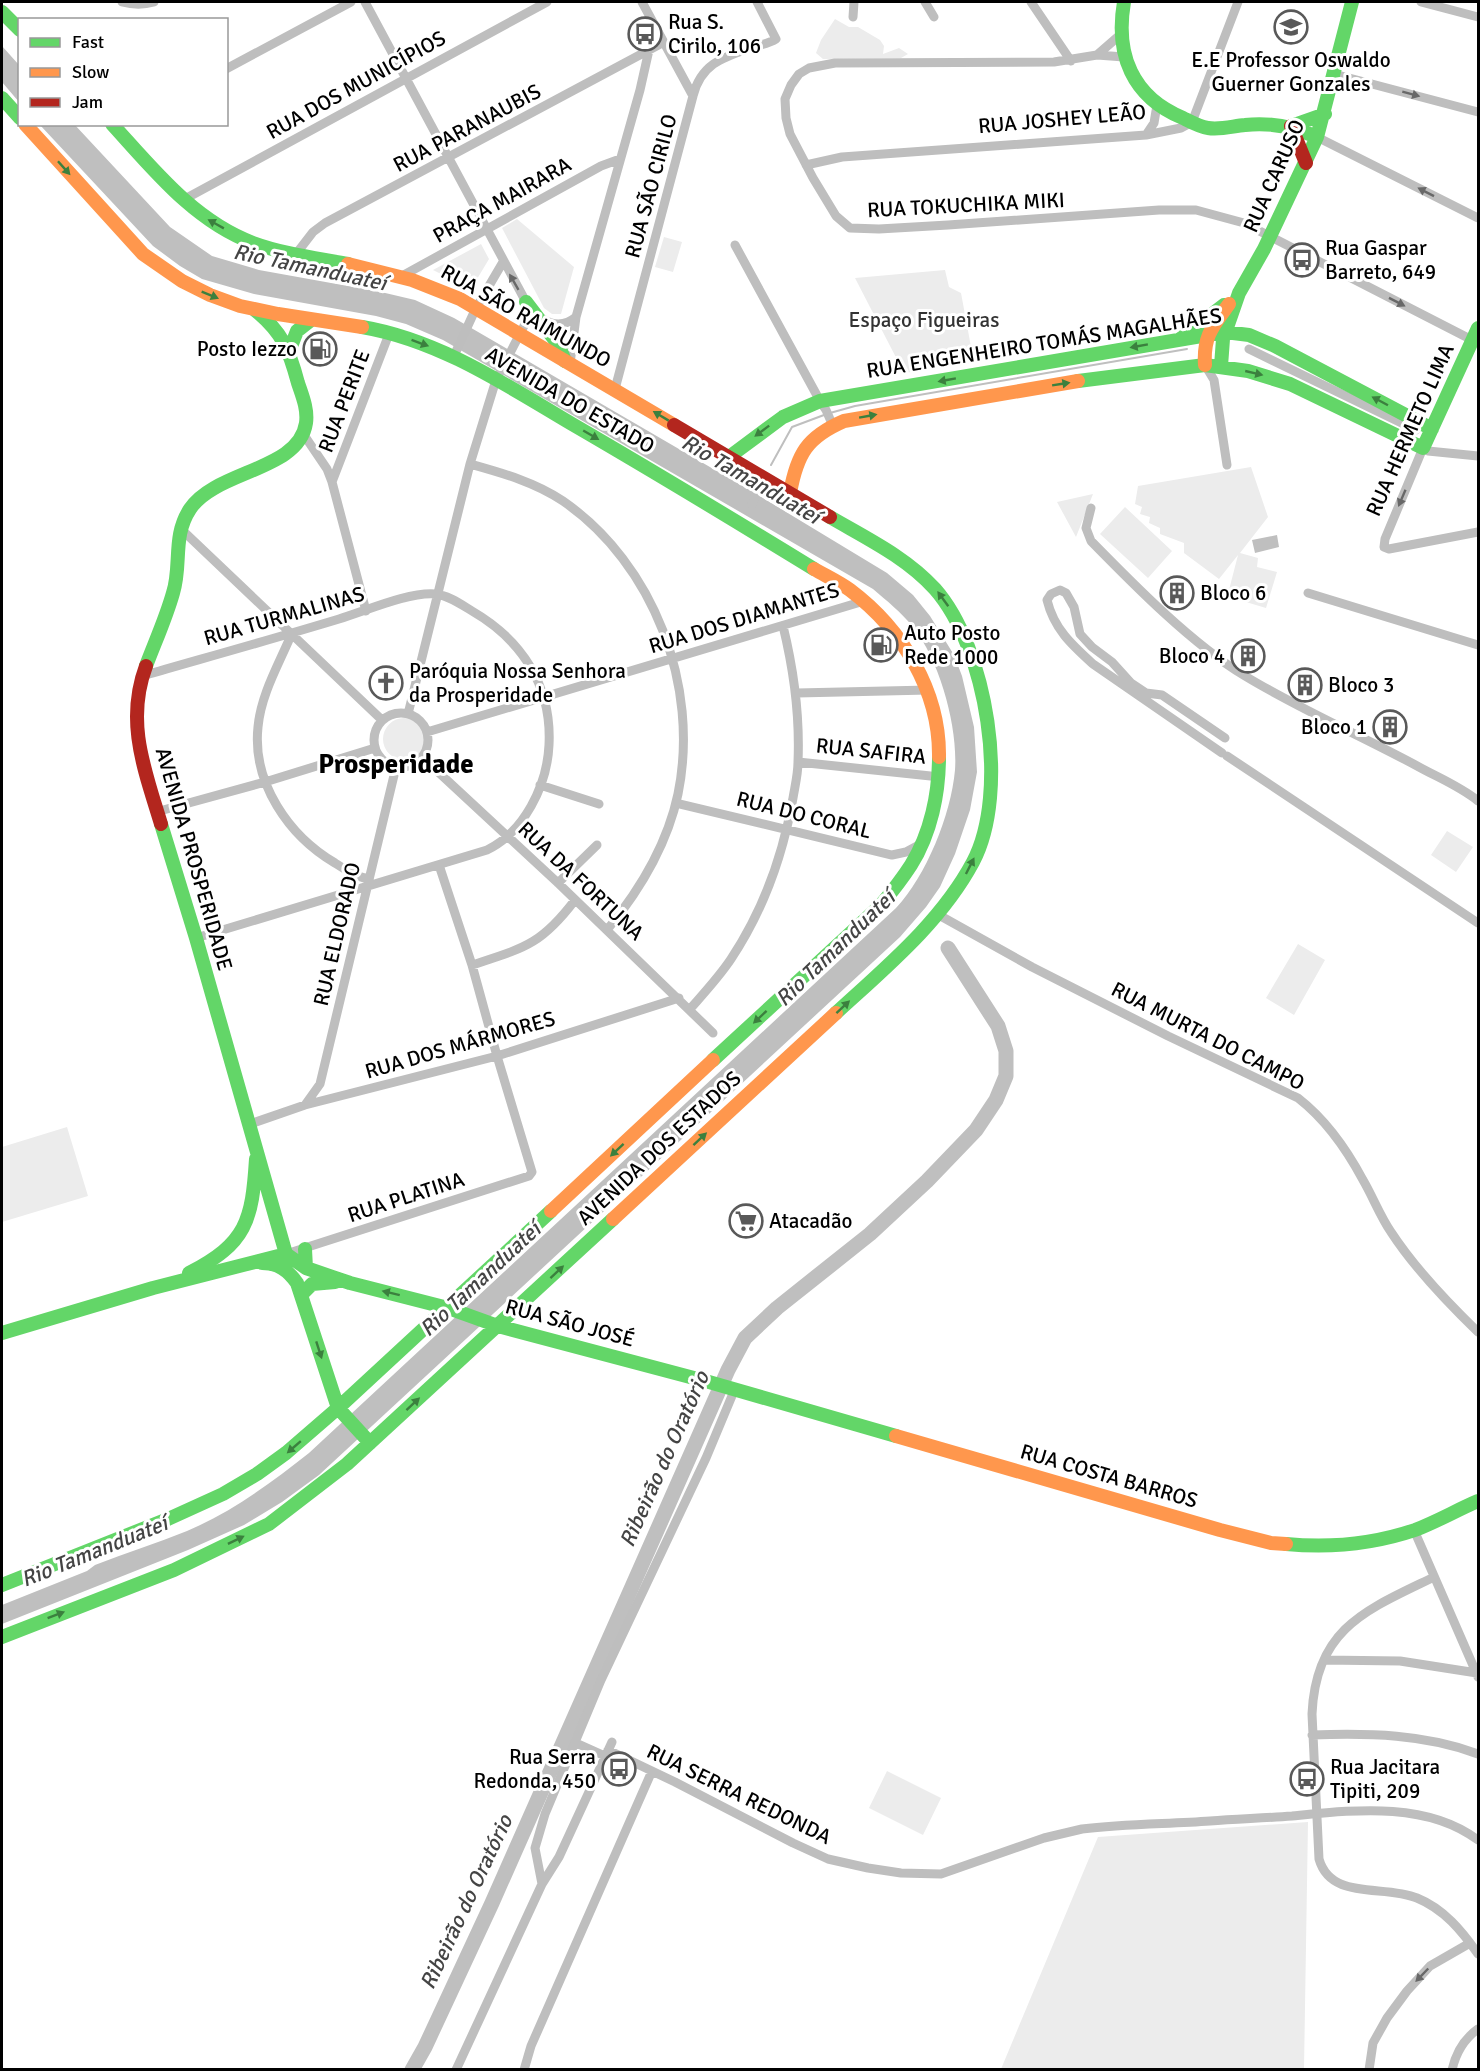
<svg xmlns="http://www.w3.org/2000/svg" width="1480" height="2071" font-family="Signika,sans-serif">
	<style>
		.green { fill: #ececec }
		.water { fill: #bfbfbf }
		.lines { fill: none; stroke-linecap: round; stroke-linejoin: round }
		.stream { stroke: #bfbfbf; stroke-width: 2 }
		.canal { stroke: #bfbfbf; stroke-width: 9 }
		.river { stroke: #bfbfbf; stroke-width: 15 }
		.street { stroke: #bebebe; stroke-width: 9 }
		.fast { stroke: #63d668; stroke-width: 14 }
		.slow { stroke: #ff974d; stroke-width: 14 }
		.jam { stroke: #b3261e; stroke-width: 14 }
		.oneway { fill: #686868 }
		.oneway2 { fill: #3b803e }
		.labels { text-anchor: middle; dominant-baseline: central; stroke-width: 6; stroke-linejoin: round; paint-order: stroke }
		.poi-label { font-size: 21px; fill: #000; stroke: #fff; text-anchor: start }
		.street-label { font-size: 21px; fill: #000; stroke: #fff }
		.park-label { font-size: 21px; fill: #333; stroke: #fff }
		.water-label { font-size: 22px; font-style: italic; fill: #444; stroke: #fff }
		.district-label { font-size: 27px; font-weight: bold; fill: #000; stroke: #fff }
	</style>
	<rect width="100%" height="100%" fill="#fff"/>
	<path class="green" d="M 835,19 L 849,27 L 858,27 L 880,40 L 884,46 L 883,54 L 899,48 L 908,54 L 901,58 L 823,59 L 816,53 L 821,40 Z
		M 517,219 L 574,267 L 561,314 L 552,314 L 544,308 L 502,228 Z
		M 664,237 L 682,242 L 673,272 L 655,267 Z
		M 481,244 L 489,259 L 471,289 L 433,270 Z
		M 945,270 L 949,287 L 961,293 L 974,363 L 904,373 L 855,278 Z
		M 1251,467 L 1268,517 L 1240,553 L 1258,558 L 1257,567 L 1277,572 L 1266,608 L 1246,602 L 1248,595 L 1229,590 L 1238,555 L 1219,579 L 1184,553 L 1184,543 L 1160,534 L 1160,528 L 1149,523 L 1150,517 L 1140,514 L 1142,507 L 1135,504 L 1138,486 Z
		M 1093,494 L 1076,537 L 1057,502 Z
		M 1125,507 L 1172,551 L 1148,578 L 1100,534 Z
		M383 739a21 21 0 1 1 42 0a21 21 0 1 1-42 0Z
		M 1447,831 L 1473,847 L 1456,872 L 1431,855 Z
		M 1298,944 L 1325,960 L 1294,1015 L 1266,998 Z
		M 67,1127 L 88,1196 L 2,1222 L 2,1147 Z
		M 887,1771 L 941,1798 L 923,1835 L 869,1808 Z
		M 1308,1822 L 1304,2069 L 1001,2069 L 1098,1837 Z"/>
	<path class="water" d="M 2,46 L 19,65 L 19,102 L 2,82 Z
		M 74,124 L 170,227 L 212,256 L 259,270 L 381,292 L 415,300 L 454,318 L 758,495 L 887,573 L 913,595 L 930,616 L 954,655 L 962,676 L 974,727 L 977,772 L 970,810 L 955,854 L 940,887 L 926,907 L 900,937 L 319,1475 L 282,1502 L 244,1525 L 188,1550 L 2,1624 L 2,1605 L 87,1571 L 95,1565 C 126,1553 157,1543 187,1531 C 232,1512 271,1483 309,1453 L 896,908 C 926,876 951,815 955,770 C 958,727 940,661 913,627 C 901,612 887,601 873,589 L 443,340 L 406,324 L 376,316 L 254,294 L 202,279 L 180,266 L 153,246 L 40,125 Z
		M 1277,535 L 1279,547 L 1255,553 L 1252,540 Z"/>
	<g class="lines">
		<path class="stream" d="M 830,413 L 855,406 L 1187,349
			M 771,465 L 792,427 L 824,415"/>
		<path class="canal" d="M 1249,349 L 1416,430
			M 752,504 L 759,487"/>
		<path class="river" d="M 412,2070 L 425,2047 L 492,1903 L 728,1370 L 745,1338 L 777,1308 L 870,1234 L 927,1181 L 976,1130 L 996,1100 L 1006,1076 L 1006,1051 L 998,1026 L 948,948"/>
		<path class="street" d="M 122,2 C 133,5 144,5 154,2
			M 365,2 L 526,302 L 525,324 L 496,380 L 470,464 L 408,714
			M 925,2 L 934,17
			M 1031,2 L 1071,61
			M 1421,2 L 1478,17
			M 853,17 L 854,2
			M 1097,55 L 1120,35
			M 1124,57 L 1097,55 L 1054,62 L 835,63 L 809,68 L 799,74 L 791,85 L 785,99 L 786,118 L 790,134 L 813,178 L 836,216 L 850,228 L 879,229 L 948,225 L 1159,210 L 1196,210 L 1244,223 L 1476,342
			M 226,69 L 351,2
			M 1334,74 L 1478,112
			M 693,96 C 701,63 724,57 753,47 C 761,45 770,43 776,39 L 757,2
			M 1146,135 L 1154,123 L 1157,105
			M 1317,137 L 1478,218
			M 806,165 L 842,157 L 1146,135 L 1181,128 L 1192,122 L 1238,2
			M 183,200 L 547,2
			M 735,245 L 820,401 L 826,410 L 833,426
			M 296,254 L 313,232 L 325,223 L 664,42
			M 402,276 L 601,166 L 620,159
			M 543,319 C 554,326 565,326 576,317
			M 453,358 L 476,308 L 503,262
			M 570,364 L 576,317 L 640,90 L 649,50
			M 1205,365 L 1214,380 L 1227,465
			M 615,389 L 693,96 L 642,2
			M 304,435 L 327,469 L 332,482 L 366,611
			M 1478,456 L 1428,451 L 1423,448 L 1385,539 L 1384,547 L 1389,549 L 1478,532
			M 470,464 C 502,473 535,482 563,501 C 654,564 700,686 678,794 C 667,846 640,890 607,930
			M 332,482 L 389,334
			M 1091,508 L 1086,528 L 1091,541 C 1135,586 1192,644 1245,676 C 1301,710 1362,736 1419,767 C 1439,778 1461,787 1478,801
			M 180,528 L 382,720
			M 1308,593 L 1478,645
			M 292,633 C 279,664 261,694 258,727 C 252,783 289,836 335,863 C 346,870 355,876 368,879
			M 142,676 C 208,657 273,639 339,619 C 366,611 408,592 435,594 C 448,595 462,605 472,611 C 522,640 552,686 549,745 C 547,786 524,832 487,850 L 196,938
			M 797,693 L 929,690
			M374 740a27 27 0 1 1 54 0a27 27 0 1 1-54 0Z
			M 427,732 L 864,601
			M 1222,753 L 1093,664 C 1072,645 1054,629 1047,600 L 1051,594 L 1060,590 L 1066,593 L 1074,607 L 1080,634 L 1092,647 L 1112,662 L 1131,683 L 1146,693 L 1162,695 L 1225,738
			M 1227,756 L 1478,923
			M 422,757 L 558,883 L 713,1033
			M 798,762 L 940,777
			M 540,785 L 599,804
			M 676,803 L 892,855 L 906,852 L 919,845
			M 156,812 L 265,782 L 375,748
			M 558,883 L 597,845
			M 937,914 L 1032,967 L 1168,1036 L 1298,1098 C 1325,1119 1347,1150 1363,1180 C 1373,1197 1380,1216 1391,1232 C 1415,1269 1447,1302 1478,1332
			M 472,965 C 524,948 541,945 575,900
			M 690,1009 C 704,993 719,977 731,959 C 763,911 783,855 793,798 C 795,786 798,774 798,762 C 800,715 794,671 783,626
			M 305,1105 L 320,1084 L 396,767
			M 250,1124 L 305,1105 L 497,1056 L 679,998
			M 286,1254 L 529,1176 L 532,1172 L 497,1056 L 472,965 L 439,865
			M 1414,1530 L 1478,1677
			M 1434,1577 C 1366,1610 1316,1628 1312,1714 L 1319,1859 C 1331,1901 1384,1884 1417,1898 C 1444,1909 1462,1931 1478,1954
			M 1324,1660 L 1400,1661 L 1477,1673
			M 1312,1735 C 1368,1733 1426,1734 1478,1754
			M 576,1743 L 605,1756
			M 608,1750 L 675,1782 L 793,1843 L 828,1859 L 868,1868 L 901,1873 L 941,1874 L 1044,1838 L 1082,1829 C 1125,1824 1168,1824 1210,1821 C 1238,1819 1265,1818 1292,1816 C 1354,1810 1426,1801 1478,1840
			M 542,1884 L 559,1857 L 612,1742
			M 456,2070 L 542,1884 L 535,1848 L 545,1814 L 601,1680 L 706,1458 L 734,1391
			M 524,2070 L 531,2046 L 652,1771
			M 1369,2070 L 1373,2043 L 1387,2018 L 1407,1991 L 1430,1966 L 1470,1943
			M 1452,2070 C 1456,2052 1464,2039 1478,2029"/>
		<path class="fast" d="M 1124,2 C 1115,54 1132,97 1183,118 C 1191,122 1200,127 1208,128 C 1221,130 1233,126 1245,125 C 1270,122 1294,127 1317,137
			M 2,12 L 20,30
			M 2,98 L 20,118
			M 112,124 C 153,169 194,221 253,243 C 283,254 316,258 348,264
			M 1291,126 L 1325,114
			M 526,302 L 558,344 L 565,361
			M 362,327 C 439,340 506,385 572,424 C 653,471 734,520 814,569
			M 1180,339 L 1224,305
			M 290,349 L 297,331 L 311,320
			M 1221,366 L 1223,339 L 1239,293 L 1264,249 L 1317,137 L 1352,2
			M 1078,381 L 1205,365 L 1248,371 L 1290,384 L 1423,448 L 1478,328
			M 729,457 L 783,417 L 820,401 L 1225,332 L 1249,335 L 1275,346 L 1432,429
			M 830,517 C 866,538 906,557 935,589 C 987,648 1010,792 973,862 C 941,922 885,968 836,1013
			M 146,666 C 155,642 166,618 173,593 C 182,565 172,536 190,509 C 216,470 299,471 306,423 C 308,409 302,395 298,383 C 289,349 282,332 255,310
			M 161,824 L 196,938 L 286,1254
			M 713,1060 L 880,906 C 891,893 902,879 911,865 C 931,833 939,793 939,757
			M 305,1249 L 306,1268
			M 286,1254 L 306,1268 L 350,1283 L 448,1308 L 498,1326 L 709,1382 L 896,1436
			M 262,1263 C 278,1263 288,1270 297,1283 L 338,1408
			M 189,1273 C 247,1243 252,1221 256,1159
			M 302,1294 L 312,1284 L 335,1282
			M 2,1333 L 153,1288 L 286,1254
			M 338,1408 L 370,1443
			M 1286,1544 C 1329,1548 1374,1544 1415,1530 C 1436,1522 1457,1510 1478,1501
			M 2,1585 L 168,1519 L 223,1494 L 257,1474 L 286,1453 L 338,1408 L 551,1211
			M 2,1637 L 174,1570 L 269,1524 L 347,1464 L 613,1219"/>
		<path class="slow" d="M 25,124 L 143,254 L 182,281 L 210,295 L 240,306 L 278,314 L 362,327
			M 348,264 L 412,280 L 460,299 L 674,425
			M 1205,365 C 1203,336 1213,326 1229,304
			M 790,493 C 797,454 807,437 844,421 L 1078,381
			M 814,569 C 826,576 839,582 850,590 C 902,629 940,691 939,757
			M 551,1211 L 713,1060
			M 613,1219 L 836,1013
			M 896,1436 L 1220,1530 L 1271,1543 L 1286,1544"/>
		<path class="jam" d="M 1291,126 L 1306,163
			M 674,425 L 830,517
			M 146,666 C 125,722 145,771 161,824"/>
	</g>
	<defs><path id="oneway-solid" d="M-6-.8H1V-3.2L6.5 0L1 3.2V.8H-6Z" transform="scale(1.5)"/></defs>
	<g class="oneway">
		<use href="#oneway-solid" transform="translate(1411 94) rotate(15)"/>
		<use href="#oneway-solid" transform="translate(1426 192) rotate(-153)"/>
		<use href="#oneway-solid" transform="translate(514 282) rotate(-120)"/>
		<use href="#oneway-solid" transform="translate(1397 302) rotate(27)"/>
		<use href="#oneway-solid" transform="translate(1402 498) rotate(113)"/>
		<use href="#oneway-solid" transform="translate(1422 1975) rotate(134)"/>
	</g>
	<g class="oneway2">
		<use href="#oneway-solid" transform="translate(64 168) rotate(48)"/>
		<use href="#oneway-solid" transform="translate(216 224) rotate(-151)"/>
		<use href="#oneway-solid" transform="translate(210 295) rotate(22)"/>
		<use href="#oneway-solid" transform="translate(420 343) rotate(20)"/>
		<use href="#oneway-solid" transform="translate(1139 346) rotate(170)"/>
		<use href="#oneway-solid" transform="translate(1254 373) rotate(13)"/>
		<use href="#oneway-solid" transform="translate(947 380) rotate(170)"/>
		<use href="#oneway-solid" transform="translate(1061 384) rotate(-9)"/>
		<use href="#oneway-solid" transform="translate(1380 401) rotate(-152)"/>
		<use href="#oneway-solid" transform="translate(661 416) rotate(-149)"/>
		<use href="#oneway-solid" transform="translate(868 416) rotate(-10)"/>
		<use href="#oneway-solid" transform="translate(762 431) rotate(143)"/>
		<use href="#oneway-solid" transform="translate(591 435) rotate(30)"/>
		<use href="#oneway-solid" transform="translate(943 599) rotate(-126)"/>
		<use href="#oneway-solid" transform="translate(970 866) rotate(-63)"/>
		<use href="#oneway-solid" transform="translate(843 1007) rotate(-43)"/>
		<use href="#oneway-solid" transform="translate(760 1017) rotate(137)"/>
		<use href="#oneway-solid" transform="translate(700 1139) rotate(-43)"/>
		<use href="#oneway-solid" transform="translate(617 1150) rotate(137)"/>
		<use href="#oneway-solid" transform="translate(557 1272) rotate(-43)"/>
		<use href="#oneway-solid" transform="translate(391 1293) rotate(-166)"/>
		<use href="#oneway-solid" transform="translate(319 1350) rotate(72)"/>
		<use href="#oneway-solid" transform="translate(413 1404) rotate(-43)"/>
		<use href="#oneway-solid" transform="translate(294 1447) rotate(139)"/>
		<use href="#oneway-solid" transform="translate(236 1540) rotate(-26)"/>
		<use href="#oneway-solid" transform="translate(56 1615) rotate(-21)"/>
	</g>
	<defs>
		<g id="school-ring" transform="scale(1.725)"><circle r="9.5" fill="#fff" stroke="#595959" stroke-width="1.5"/><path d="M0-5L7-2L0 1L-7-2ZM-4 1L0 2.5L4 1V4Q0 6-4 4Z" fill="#595959"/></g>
		<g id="bus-ring" transform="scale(1.725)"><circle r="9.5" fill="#fff" stroke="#595959" stroke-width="1.5"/><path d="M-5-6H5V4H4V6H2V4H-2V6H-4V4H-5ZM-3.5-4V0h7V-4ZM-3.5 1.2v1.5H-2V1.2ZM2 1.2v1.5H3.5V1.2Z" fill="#595959"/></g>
		<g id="fuel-ring" transform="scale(1.725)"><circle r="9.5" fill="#fff" stroke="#595959" stroke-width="1.5"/><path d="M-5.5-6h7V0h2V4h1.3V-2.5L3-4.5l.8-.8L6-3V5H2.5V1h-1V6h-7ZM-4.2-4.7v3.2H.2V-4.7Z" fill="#595959"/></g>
		<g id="building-ring" transform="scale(1.725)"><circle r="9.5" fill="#fff" stroke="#595959" stroke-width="1.5"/><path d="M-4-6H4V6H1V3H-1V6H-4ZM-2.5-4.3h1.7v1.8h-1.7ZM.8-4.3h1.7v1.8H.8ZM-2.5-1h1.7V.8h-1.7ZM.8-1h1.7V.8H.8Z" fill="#595959"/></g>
		<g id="church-ring" transform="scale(1.725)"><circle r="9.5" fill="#fff" stroke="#595959" stroke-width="1.5"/><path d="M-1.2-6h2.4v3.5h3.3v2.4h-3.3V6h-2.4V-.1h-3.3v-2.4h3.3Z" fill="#595959"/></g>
		<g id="supermarket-ring" transform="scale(1.725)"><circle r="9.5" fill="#fff" stroke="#595959" stroke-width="1.5"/><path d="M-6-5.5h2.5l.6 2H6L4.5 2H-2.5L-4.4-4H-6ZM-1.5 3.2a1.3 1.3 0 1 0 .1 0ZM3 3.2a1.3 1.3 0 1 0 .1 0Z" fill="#595959"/></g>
	</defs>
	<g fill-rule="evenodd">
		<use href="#school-ring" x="1291" y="27"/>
		<use href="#bus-ring" x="645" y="34"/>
		<use href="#bus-ring" x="1302" y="260"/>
		<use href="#fuel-ring" x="320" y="349"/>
		<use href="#building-ring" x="1177" y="593"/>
		<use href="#fuel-ring" x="881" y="645"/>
		<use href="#building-ring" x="1248" y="656"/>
		<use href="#church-ring" x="386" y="683"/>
		<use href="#building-ring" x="1305" y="685"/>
		<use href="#building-ring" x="1390" y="727"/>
		<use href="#supermarket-ring" x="746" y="1221"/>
		<use href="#bus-ring" x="619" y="1769"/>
		<use href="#bus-ring" x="1307" y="1779"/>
	</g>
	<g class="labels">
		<g class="poi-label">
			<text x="668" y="22">Rua S.<tspan x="668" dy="24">Cirilo, 106</tspan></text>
			<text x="1291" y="60" text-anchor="middle">E.E Professor Oswaldo<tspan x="1291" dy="24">Guerner Gonzales</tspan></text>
			<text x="1325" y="248">Rua Gaspar<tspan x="1325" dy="24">Barreto, 649</tspan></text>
			<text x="297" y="349" text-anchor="end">Posto Iezzo</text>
			<text x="1200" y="593">Bloco 6</text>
			<text x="904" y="633">Auto Posto<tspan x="904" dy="24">Rede 1000</tspan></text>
			<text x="1225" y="656" text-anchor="end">Bloco 4</text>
			<text x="409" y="671">Paróquia Nossa Senhora<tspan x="409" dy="24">da Prosperidade</tspan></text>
			<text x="1328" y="685">Bloco 3</text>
			<text x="1367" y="727" text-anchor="end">Bloco 1</text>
			<text x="769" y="1221">Atacadão</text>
			<text x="596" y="1757" text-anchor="end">Rua Serra<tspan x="596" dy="24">Redonda, 450</tspan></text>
			<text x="1330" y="1767">Rua Jacitara<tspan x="1330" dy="24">Tipiti, 209</tspan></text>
		</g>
		<g class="street-label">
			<text transform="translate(356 85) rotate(-29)">RUA DOS MUNICÍPIOS</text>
			<text transform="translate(1062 119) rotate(-5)">RUA JOSHEY LEÃO</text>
			<text transform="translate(467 128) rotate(-28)">RUA PARANAUBIS</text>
			<text transform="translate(1274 176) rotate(-66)">RUA CARUSO</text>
			<text transform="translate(651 186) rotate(-75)">RUA SÃO CIRILO</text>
			<text transform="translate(502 200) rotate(-29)">PRAÇA MAIRARA</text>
			<text transform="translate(966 205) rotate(-3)">RUA TOKUCHIKA MIKI</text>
			<text transform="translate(526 316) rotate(29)">RUA SÃO RAIMUNDO</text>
			<text transform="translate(1044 343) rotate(-9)">RUA ENGENHEIRO TOMÁS MAGALHÃES</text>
			<text transform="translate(570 400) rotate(30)">AVENIDA DO ESTADO</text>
			<text transform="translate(344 401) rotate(-69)">RUA PERITE</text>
			<text transform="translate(1410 430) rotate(-66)">RUA HERMETO LIMA</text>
			<text transform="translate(284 616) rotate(-16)">RUA TURMALINAS</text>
			<text transform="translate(744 618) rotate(-17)">RUA DOS DIAMANTES</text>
			<text transform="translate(871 751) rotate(6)">RUA SAFIRA</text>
			<text transform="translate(804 815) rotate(14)">RUA DO CORAL</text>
			<text transform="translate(194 859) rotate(74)">AVENIDA PROSPERIDADE</text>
			<text transform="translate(581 881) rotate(43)">RUA DA FORTUNA</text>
			<text transform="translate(337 934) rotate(-77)">RUA ELDORADO</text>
			<text transform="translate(1208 1036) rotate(27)">RUA MURTA DO CAMPO</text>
			<text transform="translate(460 1045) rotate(-16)">RUA DOS MÁRMORES</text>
			<text transform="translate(659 1148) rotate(-43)">AVENIDA DOS ESTADOS</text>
			<text transform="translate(406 1197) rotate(-18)">RUA PLATINA</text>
			<text transform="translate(570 1323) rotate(15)">RUA SÃO JOSÉ</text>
			<text transform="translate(1109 1476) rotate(16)">RUA COSTA BARROS</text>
			<text transform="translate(739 1794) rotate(26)">RUA SERRA REDONDA</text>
		</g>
		<g class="park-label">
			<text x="924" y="320">Espaço Figueiras</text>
		</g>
		<g class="water-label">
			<text transform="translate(310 267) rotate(12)">Rio Tamanduateí</text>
			<text transform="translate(751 479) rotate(30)">Rio Tamanduateí</text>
			<text transform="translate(835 948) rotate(-44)">Rio Tamanduateí</text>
			<text transform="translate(480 1279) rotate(-43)">Rio Tamanduateí</text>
			<text transform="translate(664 1459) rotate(-66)">Ribeirão do Oratório</text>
			<text transform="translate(94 1551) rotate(-22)">Rio Tamanduateí</text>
			<text transform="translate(466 1902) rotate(-65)">Ribeirão do Oratório</text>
		</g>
		<g class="district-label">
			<text x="396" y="764">Prosperidade</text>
		</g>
	</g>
	<rect width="1480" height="2071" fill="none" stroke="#000000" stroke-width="6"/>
	<rect x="18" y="18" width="210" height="108" fill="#ffffff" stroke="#999999" stroke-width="1.5"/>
	<rect x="30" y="38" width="30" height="9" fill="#63d668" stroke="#999999" stroke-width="1.5"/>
	<text x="72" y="48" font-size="18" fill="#000000">Fast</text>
	<rect x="30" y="68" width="30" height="9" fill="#ff974d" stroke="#999999" stroke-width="1.5"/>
	<text x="72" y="78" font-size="18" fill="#000000">Slow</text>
	<rect x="30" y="98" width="30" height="9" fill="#b3261e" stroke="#999999" stroke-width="1.5"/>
	<text x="72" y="108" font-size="18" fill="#000000">Jam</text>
</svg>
